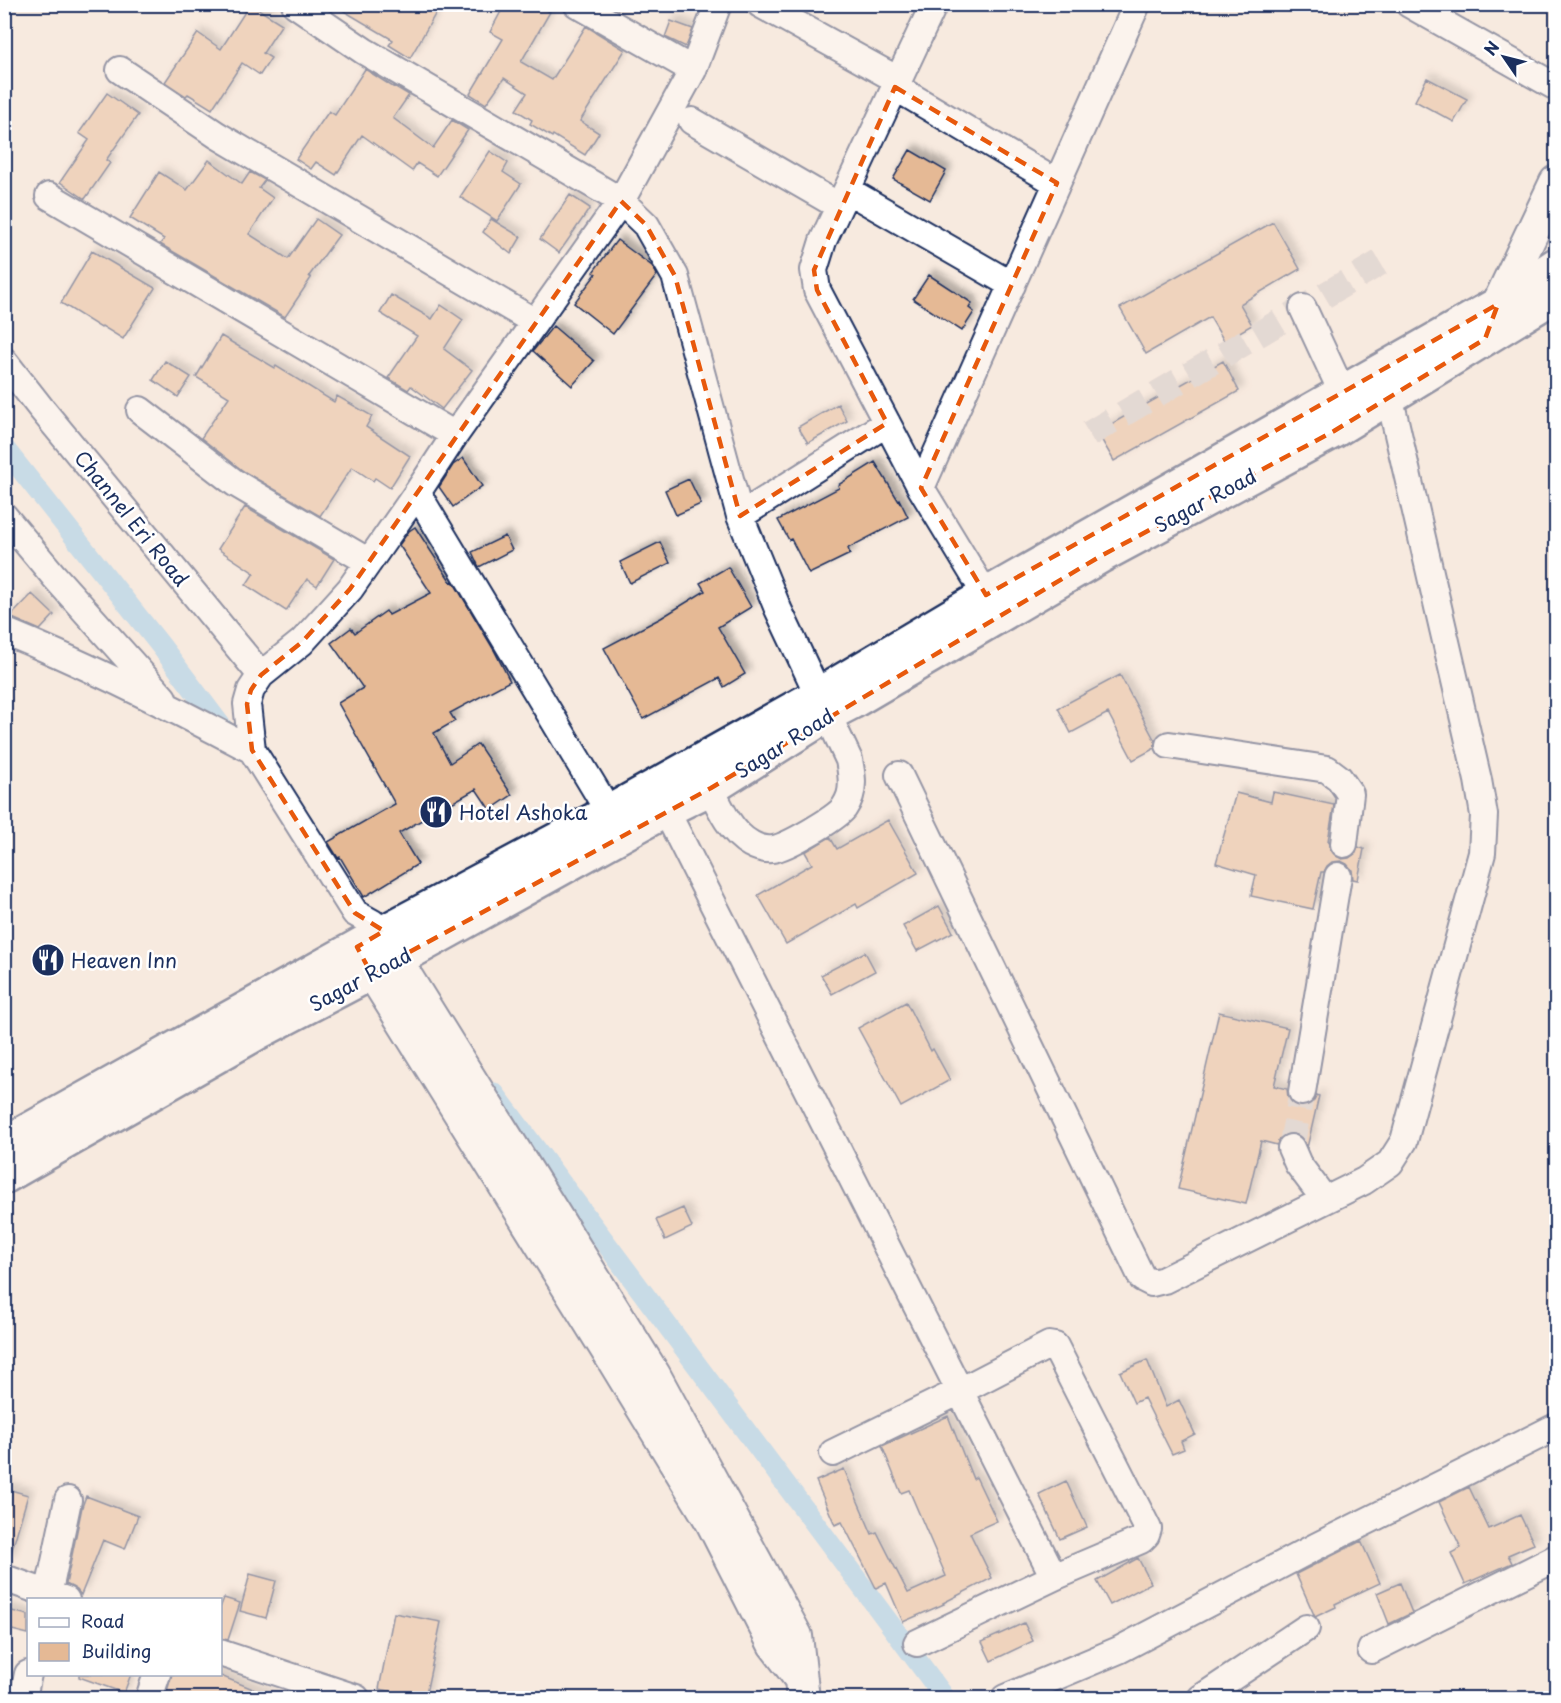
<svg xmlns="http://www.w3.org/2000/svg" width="1561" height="1703" font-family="'Playpen Sans',sans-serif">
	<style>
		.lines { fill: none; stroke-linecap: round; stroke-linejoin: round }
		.canal { stroke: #8fcaef; stroke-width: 21 }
		.building { fill: #e5b995; stroke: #1b2f5e; stroke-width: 1.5; filter: url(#shadow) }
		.minor-tunnel { stroke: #cbc5c5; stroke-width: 26; stroke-dasharray: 26 13; stroke-linecap: butt }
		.minor-casing { stroke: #1b2f5e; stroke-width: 30 }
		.major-casing { stroke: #1b2f5e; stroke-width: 36 }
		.highway-casing { stroke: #1b2f5e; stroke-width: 38 }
		.minor { stroke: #fff; stroke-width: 26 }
		.major { stroke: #fff; stroke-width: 32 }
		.highway { stroke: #fff; stroke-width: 33 }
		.marked { fill: none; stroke: #e8590c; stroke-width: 4.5; stroke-dasharray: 12 8; stroke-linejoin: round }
		.labels { text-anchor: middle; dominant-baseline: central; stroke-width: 5; stroke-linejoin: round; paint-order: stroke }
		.street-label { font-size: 20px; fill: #1b2f5e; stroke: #fff }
		.poi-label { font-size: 20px; fill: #1b2f5e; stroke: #fff; text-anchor: start }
	</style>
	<defs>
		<filter id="shadow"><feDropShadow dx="5.5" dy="-5.5" stdDeviation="3" flood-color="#0004"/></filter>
	</defs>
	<rect width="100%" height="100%" fill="#f7eadf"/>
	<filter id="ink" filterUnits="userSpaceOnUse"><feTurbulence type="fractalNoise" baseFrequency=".0167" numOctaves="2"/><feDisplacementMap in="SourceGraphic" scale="12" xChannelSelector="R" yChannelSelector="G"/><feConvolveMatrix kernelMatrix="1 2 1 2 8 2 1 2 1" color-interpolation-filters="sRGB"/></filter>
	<g filter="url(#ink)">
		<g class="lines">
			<path class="canal" d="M 4,448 L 161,646 L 230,738
				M 494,1093 L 945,1698"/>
		</g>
		<path class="building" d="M 250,4 L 282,24 L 263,53 L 271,58 L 260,75 L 242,63 L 212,109 L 188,94 L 186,96 L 165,82 L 198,33 L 221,49 Z
			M 332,4 L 441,4 L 410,58 L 389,45 L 393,40 Z
			M 505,4 L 537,4 L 550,12 L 521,62 L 552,80 L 586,26 L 625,50 L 580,121 L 599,133 L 585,155 L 553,135 L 552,137 L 530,124 L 532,120 L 516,110 L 527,93 L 504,78 L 486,104 L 470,94 L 503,39 L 490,32 Z
			M 671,21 L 693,29 L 686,47 L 665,37 Z
			M 365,69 L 393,87 L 394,86 L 409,95 L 393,118 L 433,148 L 452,120 L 468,130 L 437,176 L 417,163 L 412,171 L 362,135 L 336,175 L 316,162 L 311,169 L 296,159 L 329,111 L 335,115 Z
			M 1427,78 L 1467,99 L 1454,122 L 1415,101 Z
			M 107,93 L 138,115 L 106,160 L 110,163 L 85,199 L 60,182 L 89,140 L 79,133 Z
			M 910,150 L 946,171 L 930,200 L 893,179 Z
			M 490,151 L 508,163 L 503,172 L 521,184 L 497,221 L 460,197 Z
			M 209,160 L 242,184 L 250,172 L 265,180 L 259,188 L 273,198 L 249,234 L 288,259 L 316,219 L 339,235 L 309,276 L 311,278 L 285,317 L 160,244 L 164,239 L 130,218 L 159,172 L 187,190 Z
			M 570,195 L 590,208 L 559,253 L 540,239 Z
			M 491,219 L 521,237 L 511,254 L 483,232 Z
			M 1273,222 L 1300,269 L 1240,304 L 1252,325 L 1224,341 L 1210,317 L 1146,354 L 1120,308 Z
			M 617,240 L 652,266 L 657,275 L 613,334 L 574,303 L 596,274 L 593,272 Z
			M 92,251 L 155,288 L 123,339 L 102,326 L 101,328 L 61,303 Z
			M 929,275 L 972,303 L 969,308 L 974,312 L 962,331 L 913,299 Z
			M 391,295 L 432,319 L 441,305 L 463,320 L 444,349 L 472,370 L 442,409 L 411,386 L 408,390 L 388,378 L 417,336 L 380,313 Z
			M 553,326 L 594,361 L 572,386 L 533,351 Z
			M 221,336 L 275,368 L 276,366 L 334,402 L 337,396 L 372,416 L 366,427 L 410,456 L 390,488 L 375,478 L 373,481 L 352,467 L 320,516 L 243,471 L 201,438 L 229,397 L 196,377 Z
			M 165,361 L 191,377 L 178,397 L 153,380 Z
			M 1223,361 L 1239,391 L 1114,461 L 1097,432 Z
			M 838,404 L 847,421 L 808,443 L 798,427 Z
			M 463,458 L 482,486 L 453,507 L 439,487 L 453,465 Z
			M 875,462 L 898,500 L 899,499 L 908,517 L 848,548 L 850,554 L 809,574 L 791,539 L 789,540 L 778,520 L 839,488 L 838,485 Z
			M 689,479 L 701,504 L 676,515 L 665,490 Z
			M 245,507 L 334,559 L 317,586 L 307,579 L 286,611 L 246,585 L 254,573 L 218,549 Z
			M 415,527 L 451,582 L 453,581 L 494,650 L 510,681 L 450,713 L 455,721 L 434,733 L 450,763 L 478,744 L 512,795 L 490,810 L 476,789 L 399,833 L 418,864 L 364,897 L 340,857 L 338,858 L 328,842 L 395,804 L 338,703 L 363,688 L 331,643 L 351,628 L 355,633 L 386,611 L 389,615 L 431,593 L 399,545 L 409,531 Z
			M 505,536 L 512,550 L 479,567 L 472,552 Z
			M 660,542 L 670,563 L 630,583 L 620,562 Z
			M 728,567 L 751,607 L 718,627 L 745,674 L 724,687 L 719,678 L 643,719 L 604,648 L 661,618 L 705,591 L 700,583 Z
			M 32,594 L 54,615 L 40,630 L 10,617 Z
			M 1120,675 L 1155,741 L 1155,748 L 1133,760 L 1108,713 L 1071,733 L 1058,708 Z
			M 1273,792 L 1334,805 L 1328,841 L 1329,841 L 1331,850 L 1336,856 L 1342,859 L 1349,858 L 1356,853 L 1358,847 L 1364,849 L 1358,880 L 1353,879 L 1352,870 L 1347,864 L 1341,861 L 1332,862 L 1327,866 L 1324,872 L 1321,872 L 1313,909 L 1251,896 L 1256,875 L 1216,863 L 1236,793 L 1271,802 Z
			M 888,820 L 918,873 L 858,908 L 856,904 L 786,944 L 758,895 L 812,864 L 805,852 L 830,837 L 837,849 Z
			M 939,906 L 953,932 L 917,951 L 903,926 Z
			M 865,952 L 875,971 L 832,994 L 821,975 Z
			M 906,1002 L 931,1051 L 933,1049 L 950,1080 L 901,1107 L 858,1028 Z
			M 1219,1012 L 1288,1028 L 1274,1086 L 1287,1089 L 1288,1098 L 1293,1104 L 1299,1107 L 1308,1106 L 1314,1101 L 1317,1095 L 1319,1096 L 1307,1148 L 1300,1136 L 1293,1133 L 1284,1135 L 1279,1139 L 1277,1145 L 1261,1141 L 1246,1204 L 1178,1189 Z
			M 683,1208 L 692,1227 L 665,1240 L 656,1220 Z
			M 1147,1360 L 1166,1407 L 1179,1400 L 1195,1434 L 1181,1441 L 1184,1449 L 1172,1454 L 1144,1398 L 1134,1403 L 1120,1372 Z
			M 948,1416 L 973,1479 L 976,1477 L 997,1521 L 970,1533 L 992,1578 L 943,1603 L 944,1604 L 903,1622 L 886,1583 L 876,1588 L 842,1522 L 835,1525 L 816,1481 L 844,1469 L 872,1534 L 877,1532 L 908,1593 L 946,1576 L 909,1490 L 901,1493 L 882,1446 Z
			M 1066,1481 L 1087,1527 L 1060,1539 L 1039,1494 Z
			M 1469,1487 L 1489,1529 L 1520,1515 L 1534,1544 L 1508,1555 L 1512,1563 L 1465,1584 L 1451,1553 L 1461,1548 L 1439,1502 Z
			M 4,1488 L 28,1495 L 9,1560 L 4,1559 Z
			M 86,1496 L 138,1516 L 125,1549 L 103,1540 L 81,1595 L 77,1590 L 66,1584 L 82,1507 Z
			M 1361,1541 L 1380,1583 L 1335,1604 L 1336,1607 L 1315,1617 L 1296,1574 Z
			M 1138,1558 L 1151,1583 L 1110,1605 L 1097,1581 Z
			M 250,1574 L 276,1581 L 266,1618 L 240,1611 Z
			M 1400,1583 L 1412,1613 L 1389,1624 L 1377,1593 Z
			M 224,1598 L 240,1603 L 228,1640 L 220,1638 L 220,1608 Z
			M 4,1609 L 28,1615 L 28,1634 L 4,1628 Z
			M 394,1613 L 441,1622 L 425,1698 L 379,1689 Z
			M 1024,1623 L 1033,1641 L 991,1661 L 982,1642 Z
			M 79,1674 L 131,1674 L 124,1693 L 79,1677 Z
			M 172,1674 L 216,1674 L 275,1698 L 165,1698 Z"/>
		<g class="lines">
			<path class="minor-tunnel" d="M 1089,434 L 1388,258
				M 1291,1148 L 1302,1092"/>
			<g class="minor-casing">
				<path id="minor" d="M 295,4 L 364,51 L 621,201 L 646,225 L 675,276 L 740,516 L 778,609 L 849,760 C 851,771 854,784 850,796 C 849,799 846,805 844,808 C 835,819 787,847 773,849 C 765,850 758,848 751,844 C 727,831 715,796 703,773
					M 577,4 L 693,70
					M 760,4 L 898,80
					M 934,4 L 823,241 L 814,270 L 817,290 L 921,488 L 986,595
					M 1409,4 L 1556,87
					M 120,70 L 217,135 L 535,322
					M 895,87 L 1057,183
					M 692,121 L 839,206
					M 847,190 L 1012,285
					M 49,196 L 455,435
					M 1303,308 L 1342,392
					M 4,361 L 40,407 L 261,675
					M 140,410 L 235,483 L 369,562
					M 921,488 L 1137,4
					M 417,493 L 609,812
					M 4,516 L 54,576 L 163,698
					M 740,516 L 887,423
					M 4,631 C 90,666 171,707 252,750
					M 1169,745 L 1327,769 L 1339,778 L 1350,794 L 1344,844
					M 899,775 L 1142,1278 L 1152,1283 L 1164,1280 L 1364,1181 L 1390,1163 L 1404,1141 L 1482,853 L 1484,815 L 1478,780 L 1389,395
					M 657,793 L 1054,1577
					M 380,934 L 373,923 L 355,913 L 252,750 L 247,704 L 251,690 L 261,675 L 302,642 L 350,589 L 417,493 L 455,435 L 621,201 L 693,70 L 718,4
					M 1302,1092 L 1338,876
					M 1291,1148 L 1298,1164 L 1325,1200
					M 833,1453 L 960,1391 L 1049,1345 L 1055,1346 L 1148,1529 L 1146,1535 L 1141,1540 L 1054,1577 L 917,1643
					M 4,1578 L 66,1600
					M 47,1600 L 68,1500
					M 1371,1650 L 1556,1558
					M 220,1653 L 356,1698
					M 23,1698 L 28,1674
					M 149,1698 L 157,1674
					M 1005,1698 L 1119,1650 L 1317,1546 L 1556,1427
					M 1201,1698 L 1306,1628"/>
			</g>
			<g class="major-casing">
				<path id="major" d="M 1494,313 L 1556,182
					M 382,938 L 654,1375 L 796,1636 L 803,1698
					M 359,951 L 614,1361 L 712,1522 L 774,1644 L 800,1678"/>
			</g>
			<g class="highway-casing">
				<path id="highway" d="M 4,1144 L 380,934 L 609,812 L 818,695 L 986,595 L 1498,304 L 1556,265
					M 4,1177 L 257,1033 L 396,960 L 666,810 L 711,788 L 827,715 L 852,702 L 1099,557 L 1334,431 L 1556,295"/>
			</g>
			<use href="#minor" class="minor"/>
			<use href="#major" class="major"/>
			<use href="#highway" class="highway"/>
		</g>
	</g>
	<path d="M0 0H1561V1703H0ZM 895,87 L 1057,183 L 921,488 L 986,595 L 1498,304 L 1485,339 L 1334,431 L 1099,557 L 711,788 L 371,973 L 357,947 L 384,931 L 355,913 L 252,750 L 247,704 L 251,690 L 261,675 L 302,642 L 350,589 L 621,201 L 646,225 L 675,276 L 740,516 L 887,423 L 817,290 L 814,270 Z" fill="#f7eadf" fill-opacity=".55" fill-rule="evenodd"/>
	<path class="marked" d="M 895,87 L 1057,183 L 921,488 L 986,595 L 1498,304 L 1485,339 L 1334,431 L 1099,557 L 711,788 L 371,973 L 357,947 L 384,931 L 355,913 L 252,750 L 247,704 L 251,690 L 261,675 L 302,642 L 350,589 L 621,201 L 646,225 L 675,276 L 740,516 L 887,423 L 817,290 L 814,270 Z"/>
	<defs>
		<g id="restaurant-disc" transform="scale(1.725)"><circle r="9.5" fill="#1b2f5e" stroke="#fff"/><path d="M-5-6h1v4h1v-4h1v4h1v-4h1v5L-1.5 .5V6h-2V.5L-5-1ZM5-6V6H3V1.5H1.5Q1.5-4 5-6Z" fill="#fff"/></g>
	</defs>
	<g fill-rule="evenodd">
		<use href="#restaurant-disc" x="436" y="812"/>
		<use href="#restaurant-disc" x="48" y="960"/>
	</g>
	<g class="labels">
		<g class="street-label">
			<text transform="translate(1205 500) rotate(-28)">Sagar Road</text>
			<text transform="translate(132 518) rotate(51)">Channel Eri Road</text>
			<text transform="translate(784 743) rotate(-32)">Sagar Road</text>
			<text transform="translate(360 979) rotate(-28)">Sagar Road</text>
		</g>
		<g class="poi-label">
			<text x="459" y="812">Hotel Ashoka</text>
			<text x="71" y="960">Heaven Inn</text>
		</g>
	</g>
	<rect width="1561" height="1703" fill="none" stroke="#fff" stroke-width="24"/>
	<rect x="12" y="12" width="1537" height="1679" fill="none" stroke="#1b2f5e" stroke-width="2" filter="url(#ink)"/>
	<rect x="27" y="1598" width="195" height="78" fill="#ffffff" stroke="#a4acbf" stroke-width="1.5"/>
	<rect x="39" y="1618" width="30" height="9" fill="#ffffff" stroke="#a4acbf" stroke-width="1.5"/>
	<text x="81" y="1628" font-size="18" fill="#1b2f5e">Road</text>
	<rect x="39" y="1643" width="30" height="18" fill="#e5b995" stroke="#a4acbf" stroke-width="1.5"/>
	<text x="81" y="1658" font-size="18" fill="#1b2f5e">Building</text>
	<g transform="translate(1504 57) rotate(305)" stroke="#ffffff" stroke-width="4.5" paint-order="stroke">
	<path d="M0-4.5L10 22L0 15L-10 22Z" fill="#1b2f5e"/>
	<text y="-9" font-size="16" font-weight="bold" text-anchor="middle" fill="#1b2f5e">N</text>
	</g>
</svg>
